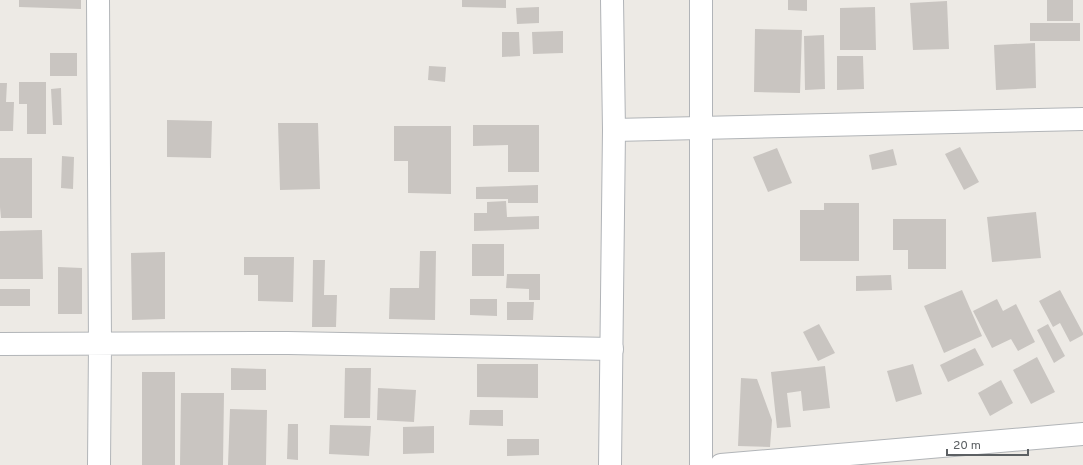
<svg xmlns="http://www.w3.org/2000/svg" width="1083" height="465" font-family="Overpass,sans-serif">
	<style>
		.building { fill: #c9c5c1 }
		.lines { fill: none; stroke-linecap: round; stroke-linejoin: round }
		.minor-casing { stroke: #b2b5b8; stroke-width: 24 }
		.secondary-casing { stroke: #b1b4b8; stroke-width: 24 }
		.minor { stroke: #fff; stroke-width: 22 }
		.secondary { stroke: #fff; stroke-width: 22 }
	</style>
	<rect width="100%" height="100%" fill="#edeae5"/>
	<path class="building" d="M 19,0 L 81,0 L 81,9 L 19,7 Z
		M 462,0 L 506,0 L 506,8 L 462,7 Z
		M 788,0 L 807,0 L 807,11 L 788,10 Z
		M 1047,0 L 1073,0 L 1073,21 L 1047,21 Z
		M 947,1 L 949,49 L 913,50 L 910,3 Z
		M 539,7 L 539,23 L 517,24 L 516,8 Z
		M 875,7 L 876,50 L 840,50 L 840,8 Z
		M 1030,23 L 1080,23 L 1080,41 L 1030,41 Z
		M 755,29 L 802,30 L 800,93 L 754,92 Z
		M 563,31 L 563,53 L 533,54 L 532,32 Z
		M 502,32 L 519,32 L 520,56 L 502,57 Z
		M 824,35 L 825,89 L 805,90 L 804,36 Z
		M 1035,43 L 1036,88 L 996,90 L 994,45 Z
		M 50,53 L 77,53 L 77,76 L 50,76 Z
		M 837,56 L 863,56 L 864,89 L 837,90 Z
		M 429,66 L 446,67 L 445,82 L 428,80 Z
		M 19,82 L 46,82 L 46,134 L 27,134 L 27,104 L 19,104 Z
		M 0,83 L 7,83 L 6,102 L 14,102 L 13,131 L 0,131 Z
		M 61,88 L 62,125 L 53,125 L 51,89 Z
		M 167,120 L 212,121 L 211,158 L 167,157 Z
		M 278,123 L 318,123 L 320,189 L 280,190 Z
		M 473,125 L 539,125 L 539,172 L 508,172 L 508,145 L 473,146 Z
		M 394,126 L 451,126 L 451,194 L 408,193 L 408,161 L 394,161 Z
		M 960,147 L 979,182 L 964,190 L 945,154 Z
		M 777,148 L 792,183 L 768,192 L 753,157 Z
		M 893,149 L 897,165 L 872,170 L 869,155 Z
		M 62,156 L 74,157 L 73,189 L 61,188 Z
		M 0,158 L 32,158 L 32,218 L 1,218 L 0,207 Z
		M 538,185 L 538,203 L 508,203 L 508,199 L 476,199 L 476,187 Z
		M 506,201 L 507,217 L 539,216 L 539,229 L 474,231 L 474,213 L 487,213 L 487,202 Z
		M 824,203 L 859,203 L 859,261 L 800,261 L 800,210 L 824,210 Z
		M 1036,212 L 1041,258 L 992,262 L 987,217 Z
		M 893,219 L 946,219 L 946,269 L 908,269 L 908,250 L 893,250 Z
		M 42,230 L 43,279 L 0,279 L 0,231 Z
		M 472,244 L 504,244 L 504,276 L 472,276 Z
		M 420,251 L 436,251 L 435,320 L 389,319 L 390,288 L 419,288 Z
		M 165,252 L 165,319 L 132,320 L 131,253 Z
		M 244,257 L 294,257 L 293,302 L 258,301 L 258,275 L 244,275 Z
		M 313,260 L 325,260 L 324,295 L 337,295 L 336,327 L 312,327 Z
		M 58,267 L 82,268 L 82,314 L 58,314 Z
		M 507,274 L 540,274 L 540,300 L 529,300 L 529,289 L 506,288 Z
		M 891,275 L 892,290 L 856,291 L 856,276 Z
		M 0,289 L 30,289 L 30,306 L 0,306 Z
		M 962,290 L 982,336 L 944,353 L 924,306 Z
		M 1060,290 L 1083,333 L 1083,335 L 1070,342 L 1060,323 L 1053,327 L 1039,301 Z
		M 470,299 L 497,299 L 497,316 L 470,315 Z
		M 997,299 L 1003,311 L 1016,304 L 1035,342 L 1018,351 L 1011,339 L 992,348 L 973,311 Z
		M 507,302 L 534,302 L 533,320 L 507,320 Z
		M 819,324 L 835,353 L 818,361 L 803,332 Z
		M 1048,324 L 1065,356 L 1054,363 L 1037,330 Z
		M 975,348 L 984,365 L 948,382 L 940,365 Z
		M 1037,357 L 1055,392 L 1031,404 L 1013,370 Z
		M 477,364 L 538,364 L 538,398 L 477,397 Z
		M 913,364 L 922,394 L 896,402 L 887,371 Z
		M 825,366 L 830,408 L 803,411 L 801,391 L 787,393 L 791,427 L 777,428 L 771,372 Z
		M 231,368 L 266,369 L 266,390 L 231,390 Z
		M 345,368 L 371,368 L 370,418 L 344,418 Z
		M 142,372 L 175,372 L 175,465 L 142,465 Z
		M 741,378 L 757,379 L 772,420 L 770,447 L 738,446 Z
		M 1001,380 L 1013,403 L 990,416 L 978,393 Z
		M 378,388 L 416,390 L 414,422 L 377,420 Z
		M 181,393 L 224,393 L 223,465 L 180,465 Z
		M 230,409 L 267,410 L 266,465 L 228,465 Z
		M 470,410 L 503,410 L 503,426 L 469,425 Z
		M 288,424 L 298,424 L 298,460 L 287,459 Z
		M 330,425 L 371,426 L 369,456 L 329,454 Z
		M 434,426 L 434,453 L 403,454 L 403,427 Z
		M 507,439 L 539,439 L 539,455 L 507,456 Z"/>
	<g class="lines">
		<g class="minor-casing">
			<path id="minor" d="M 98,0 L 100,344 L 99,465
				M 614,130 L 1083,119
				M 0,344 L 288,343 L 612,349
				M 721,465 L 1083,434"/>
		</g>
		<g class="secondary-casing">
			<path id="secondary" d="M 701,0 L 701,465
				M 610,465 L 614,130 L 612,0"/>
		</g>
		<use href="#minor" class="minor"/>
		<use href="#secondary" class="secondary"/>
	</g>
	<path d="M947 449v6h81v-6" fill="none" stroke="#5c6063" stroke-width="2"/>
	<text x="953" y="449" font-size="12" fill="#5c6063" stroke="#ffffff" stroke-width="3" paint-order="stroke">20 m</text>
</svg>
